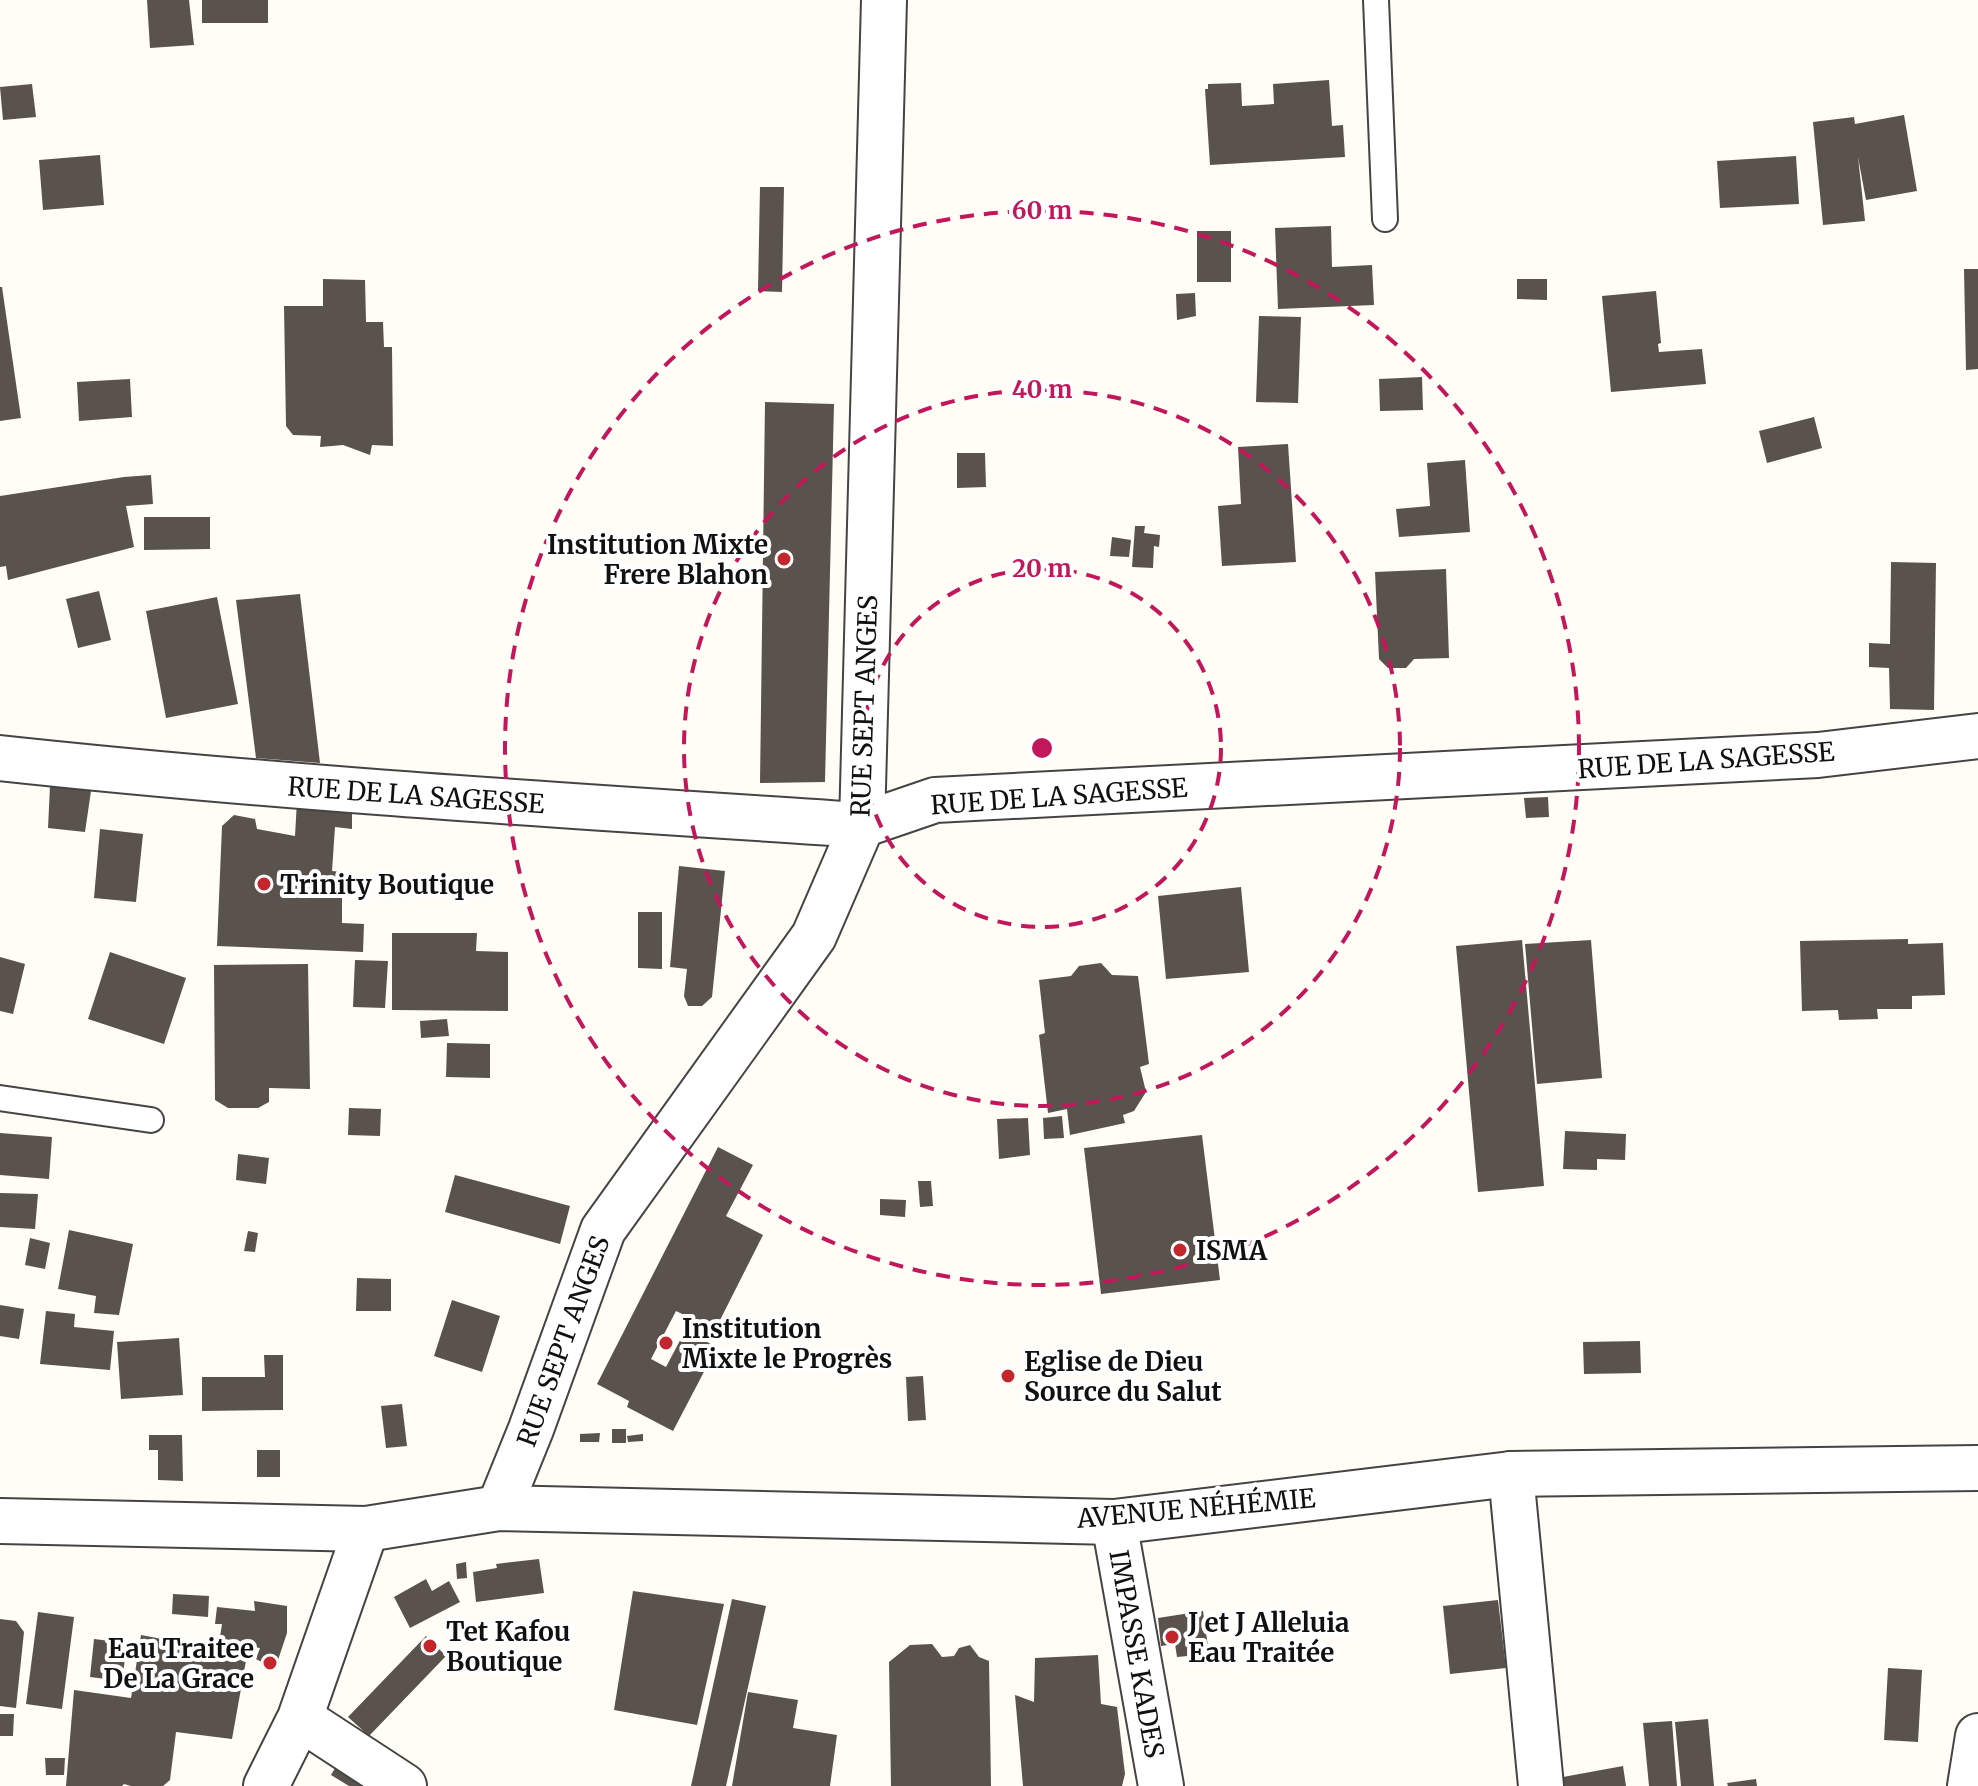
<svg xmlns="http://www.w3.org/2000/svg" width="1978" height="1786" font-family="Merriweather,serif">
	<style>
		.building { fill: #5a524d }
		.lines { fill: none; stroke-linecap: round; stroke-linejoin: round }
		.service-casing { stroke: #444; stroke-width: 28 }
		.minor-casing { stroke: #444; stroke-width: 48 }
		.tertiary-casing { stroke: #444; stroke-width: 48 }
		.service { stroke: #fff; stroke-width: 24 }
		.minor { stroke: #fff; stroke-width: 44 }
		.tertiary { stroke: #fff; stroke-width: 44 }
		.ring { fill: none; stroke: #c2185b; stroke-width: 4; stroke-dasharray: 14 10 }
		.poi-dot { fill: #c4262e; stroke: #fff; stroke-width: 3 }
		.labels { text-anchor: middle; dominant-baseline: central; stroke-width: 8; stroke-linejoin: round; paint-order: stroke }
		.poi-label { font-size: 26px; font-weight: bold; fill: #111; stroke: #fff; text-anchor: start }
		.street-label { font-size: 26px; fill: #111; stroke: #fff }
		.centre { fill: #c2185b; stroke: #fff; stroke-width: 4 }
		.ring-label { font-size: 24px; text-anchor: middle; font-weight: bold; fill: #c2185b; stroke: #fff; stroke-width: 8; stroke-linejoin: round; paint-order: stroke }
	</style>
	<rect width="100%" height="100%" fill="#fffdf5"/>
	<path class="building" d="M 147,0 L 189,0 L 194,45 L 150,48 Z
		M 202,0 L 268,0 L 268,23 L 202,23 Z
		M 1329,80 L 1332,126 L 1343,125 L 1345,157 L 1210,165 L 1205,89 L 1208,89 L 1208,84 L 1241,83 L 1242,106 L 1274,104 L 1273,84 Z
		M 32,84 L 36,117 L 3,120 L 0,87 Z
		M 1904,115 L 1917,191 L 1866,200 L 1858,157 L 1865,221 L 1823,225 L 1813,122 L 1854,117 L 1855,124 Z
		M 100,155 L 104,205 L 43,210 L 39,160 Z
		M 1796,156 L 1799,204 L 1720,208 L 1717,161 Z
		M 760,187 L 784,187 L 782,292 L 758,291 Z
		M 1331,226 L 1332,267 L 1372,265 L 1374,305 L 1278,309 L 1275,228 Z
		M 1197,231 L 1231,231 L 1231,282 L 1197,282 Z
		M 1964,269 L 1978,269 L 1978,369 L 1966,370 Z
		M 323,279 L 365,280 L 366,322 L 383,322 L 384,347 L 392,347 L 393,446 L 372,445 L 370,455 L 343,445 L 320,447 L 321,436 L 293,435 L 286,426 L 284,306 L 323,306 Z
		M 1517,279 L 1547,279 L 1547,300 L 1517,299 Z
		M 0,287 L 2,287 L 21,418 L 0,421 Z
		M 1656,291 L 1661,343 L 1658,344 L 1659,352 L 1702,349 L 1706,384 L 1611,392 L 1602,296 Z
		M 1195,293 L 1196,316 L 1177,320 L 1176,294 Z
		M 1259,316 L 1301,317 L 1298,403 L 1256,402 Z
		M 1422,377 L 1423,410 L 1380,411 L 1379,379 Z
		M 130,379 L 132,417 L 79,421 L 77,382 Z
		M 765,402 L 834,404 L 825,782 L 760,783 Z
		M 1814,417 L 1822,448 L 1767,463 L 1759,431 Z
		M 1288,444 L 1296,562 L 1222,566 L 1218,506 L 1241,504 L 1238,447 Z
		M 957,453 L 985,453 L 986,487 L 957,488 Z
		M 1465,460 L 1470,532 L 1399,537 L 1396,509 L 1430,506 L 1427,463 Z
		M 151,475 L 153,504 L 126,506 L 134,547 L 8,580 L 6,566 L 0,567 L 0,496 L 124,477 Z
		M 144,517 L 210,517 L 210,549 L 144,550 Z
		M 1135,526 L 1145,526 L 1144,533 L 1160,535 L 1159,547 L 1154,546 L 1153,568 L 1132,567 Z
		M 1112,537 L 1131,540 L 1129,557 L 1110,556 Z
		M 1891,562 L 1936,563 L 1934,710 L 1890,709 L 1889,668 L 1869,667 L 1869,643 L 1890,644 Z
		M 1446,569 L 1449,658 L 1414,659 L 1406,668 L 1388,668 L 1379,659 L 1375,572 Z
		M 99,591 L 111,640 L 78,648 L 66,599 Z
		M 300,594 L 320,763 L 256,758 L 236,600 Z
		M 217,597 L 238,704 L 166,718 L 146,611 Z
		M 50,786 L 91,791 L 85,832 L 48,828 Z
		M 1548,797 L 1549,817 L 1526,818 L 1524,798 Z
		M 297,801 L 352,804 L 352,829 L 335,827 L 332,871 L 342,872 L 342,923 L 364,924 L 363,952 L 217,946 L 222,826 L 234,815 L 255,819 L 257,829 L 295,836 Z
		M 100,829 L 143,834 L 136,902 L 94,898 Z
		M 679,866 L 725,871 L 712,997 L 702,1006 L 688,1006 L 684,996 L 687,969 L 670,967 Z
		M 1241,887 L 1249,972 L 1166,979 L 1158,896 Z
		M 638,912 L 662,912 L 662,969 L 638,968 Z
		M 392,933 L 477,933 L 476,951 L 508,952 L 508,1011 L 392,1010 Z
		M 1908,939 L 1908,944 L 1943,943 L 1945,995 L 1912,996 L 1912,1009 L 1877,1009 L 1878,1019 L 1839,1020 L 1838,1010 L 1802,1011 L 1800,941 Z
		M 1522,940 L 1544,1186 L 1478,1192 L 1456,946 Z
		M 1591,940 L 1602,1078 L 1537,1084 L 1525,944 Z
		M 110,952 L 186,978 L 164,1044 L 88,1019 Z
		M 0,957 L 25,964 L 13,1014 L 0,1011 Z
		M 355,960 L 388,961 L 385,1008 L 353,1007 Z
		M 1101,963 L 1112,975 L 1138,976 L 1149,1064 L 1140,1067 L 1146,1092 L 1134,1111 L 1123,1115 L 1125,1123 L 1070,1135 L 1067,1109 L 1048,1113 L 1039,1035 L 1045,1033 L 1039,980 L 1071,976 L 1079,966 Z
		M 308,964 L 310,1089 L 269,1088 L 269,1102 L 258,1108 L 228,1108 L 215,1100 L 214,965 Z
		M 447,1019 L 449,1036 L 421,1038 L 420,1021 Z
		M 447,1043 L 490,1044 L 490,1078 L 446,1077 Z
		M 349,1108 L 381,1109 L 380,1136 L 348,1135 Z
		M 1062,1116 L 1064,1138 L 1044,1139 L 1043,1118 Z
		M 1028,1118 L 1030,1155 L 999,1159 L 997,1119 Z
		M 1565,1131 L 1626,1134 L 1625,1160 L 1597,1159 L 1597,1170 L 1563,1169 Z
		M 0,1133 L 52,1137 L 49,1179 L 0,1175 Z
		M 1202,1135 L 1220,1280 L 1101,1294 L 1084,1148 Z
		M 718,1147 L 753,1165 L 726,1216 L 763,1235 L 715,1330 L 676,1311 L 651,1359 L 666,1367 L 685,1331 L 717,1347 L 673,1431 L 627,1407 L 629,1401 L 597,1384 Z
		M 238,1154 L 269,1158 L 266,1184 L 236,1180 Z
		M 455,1175 L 570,1206 L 560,1244 L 445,1212 Z
		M 918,1181 L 931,1181 L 933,1206 L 920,1207 Z
		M 0,1193 L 38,1194 L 35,1229 L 0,1227 Z
		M 880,1199 L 906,1200 L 905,1217 L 880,1215 Z
		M 69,1230 L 133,1244 L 119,1315 L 94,1313 L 96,1296 L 58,1289 Z
		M 248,1231 L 258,1233 L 255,1252 L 244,1251 Z
		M 30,1238 L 50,1243 L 45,1269 L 25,1265 Z
		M 357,1278 L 391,1279 L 391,1311 L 356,1311 Z
		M 452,1300 L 500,1316 L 482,1372 L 434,1356 Z
		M 0,1305 L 24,1309 L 19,1339 L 0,1336 Z
		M 46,1311 L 75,1314 L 74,1327 L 114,1331 L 110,1370 L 40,1364 Z
		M 179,1338 L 183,1395 L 121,1399 L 117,1342 Z
		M 1640,1341 L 1641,1373 L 1584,1374 L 1583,1342 Z
		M 264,1355 L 283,1355 L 283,1410 L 202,1411 L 202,1377 L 265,1377 Z
		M 923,1376 L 926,1420 L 908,1421 L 906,1377 Z
		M 402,1404 L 407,1446 L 386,1448 L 381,1406 Z
		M 612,1429 L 626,1429 L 626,1443 L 612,1443 Z
		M 600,1433 L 599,1442 L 580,1442 L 580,1434 Z
		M 643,1434 L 643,1441 L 628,1442 L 627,1436 Z
		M 149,1435 L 182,1435 L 183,1481 L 158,1480 L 158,1450 L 149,1450 Z
		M 257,1450 L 280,1450 L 280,1477 L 257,1477 Z
		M 539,1559 L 544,1593 L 476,1602 L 473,1572 L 497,1568 L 496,1564 Z
		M 466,1562 L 467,1578 L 457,1579 L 456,1564 Z
		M 426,1579 L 432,1591 L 449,1581 L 460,1602 L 410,1628 L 394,1597 Z
		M 633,1591 L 724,1604 L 697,1725 L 614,1710 Z
		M 173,1594 L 209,1596 L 208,1617 L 172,1614 Z
		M 732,1599 L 766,1606 L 726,1786 L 691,1786 Z
		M 1498,1600 L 1506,1668 L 1450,1674 L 1443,1606 Z
		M 254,1601 L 287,1606 L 287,1633 L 275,1669 L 256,1659 L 260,1648 L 219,1643 L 222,1624 L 215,1624 L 217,1607 L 255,1611 Z
		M 1203,1611 L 1209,1654 L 1177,1657 L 1175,1644 L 1161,1646 L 1158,1618 Z
		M 38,1612 L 74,1617 L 62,1709 L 26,1704 Z
		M 0,1619 L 16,1621 L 24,1632 L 16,1708 L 0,1706 Z
		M 141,1635 L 247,1655 L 232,1739 L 176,1732 L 170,1780 L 163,1786 L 131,1786 L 124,1784 L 122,1786 L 66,1786 L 74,1690 L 131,1698 Z
		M 426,1636 L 446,1656 L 369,1736 L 348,1717 Z
		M 94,1639 L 127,1643 L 122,1681 L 90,1677 Z
		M 932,1644 L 942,1657 L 954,1656 L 959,1648 L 970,1645 L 979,1657 L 989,1661 L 991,1786 L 891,1786 L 889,1662 L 910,1645 Z
		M 1098,1655 L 1101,1704 L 1117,1707 L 1125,1774 L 1122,1786 L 1023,1786 L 1015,1695 L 1034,1702 L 1035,1658 Z
		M 1888,1668 L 1922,1670 L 1918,1742 L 1884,1740 Z
		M 748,1692 L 798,1700 L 793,1728 L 837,1735 L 830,1786 L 732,1786 Z
		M 0,1714 L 14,1714 L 13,1736 L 0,1736 Z
		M 1708,1719 L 1714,1786 L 1681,1786 L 1675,1722 Z
		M 1672,1721 L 1677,1786 L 1649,1786 L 1643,1723 Z
		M 45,1758 L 65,1758 L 64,1775 L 46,1775 Z
		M 338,1763 L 373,1786 L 349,1786 L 331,1775 Z
		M 1623,1766 L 1626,1786 L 1565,1786 L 1563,1777 Z
		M 1756,1779 L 1757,1786 L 1728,1786 L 1727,1783 Z"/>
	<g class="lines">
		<g class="service-casing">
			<path id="service" d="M 1376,0 L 1385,219
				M 0,1098 L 151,1120"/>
		</g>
		<g class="minor-casing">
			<path id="minor" d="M 0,758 C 287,789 574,806 862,825 L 935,800 L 1818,755 L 1978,736
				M 1511,1474 L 1541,1786
				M 499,1508 L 531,1429 L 603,1230 L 814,936 L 862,825 L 884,0
				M 1114,1522 L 1161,1786
				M 300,1718 L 404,1786
				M 266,1786 L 300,1718 L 366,1529
				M 1970,1786 L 1978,1736"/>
		</g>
		<g class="tertiary-casing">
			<path id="tertiary" d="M 0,1521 L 366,1529 L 499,1508 L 1114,1522 L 1511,1474 L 1978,1468"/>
		</g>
		<use href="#service" class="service"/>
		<use href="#minor" class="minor"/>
		<use href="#tertiary" class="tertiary"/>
	</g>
	<g class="ring">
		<circle cx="1042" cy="748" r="179"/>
		<circle cx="1042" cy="748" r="358"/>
		<circle cx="1042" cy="748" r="537"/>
	</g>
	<g class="poi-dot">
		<circle cx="784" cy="559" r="8"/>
		<circle cx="264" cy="884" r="8"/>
		<circle cx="1180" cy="1250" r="8"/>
		<circle cx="666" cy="1343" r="8"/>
		<circle cx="1008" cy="1376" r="8"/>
		<circle cx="1172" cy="1637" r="8"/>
		<circle cx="430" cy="1646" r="8"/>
		<circle cx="270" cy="1663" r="8"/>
	</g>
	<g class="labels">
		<g class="poi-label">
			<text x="768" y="544" text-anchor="end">Institution Mixte<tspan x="768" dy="30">Frere Blahon</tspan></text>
			<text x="280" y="884">Trinity Boutique</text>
			<text x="1196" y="1250">ISMA</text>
			<text x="682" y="1328">Institution<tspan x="682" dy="30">Mixte le Progrès</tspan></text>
			<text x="1024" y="1361">Eglise de Dieu<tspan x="1024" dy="30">Source du Salut</tspan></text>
			<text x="1188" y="1622">J et J Alleluia<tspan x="1188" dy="30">Eau Traitée</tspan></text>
			<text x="446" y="1631">Tet Kafou<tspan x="446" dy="30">Boutique</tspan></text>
			<text x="254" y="1648" text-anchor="end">Eau Traitee<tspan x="254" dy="30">De La Grace</tspan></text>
		</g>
		<g class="street-label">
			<text transform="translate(864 706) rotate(-88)">RUE SEPT ANGES</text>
			<text transform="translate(1706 760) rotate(-4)">RUE DE LA SAGESSE</text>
			<text transform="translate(416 795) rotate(4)">RUE DE LA SAGESSE</text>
			<text transform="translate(1059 796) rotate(-4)">RUE DE LA SAGESSE</text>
			<text transform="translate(563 1341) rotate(-70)">RUE SEPT ANGES</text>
			<text transform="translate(1196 1508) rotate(-5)">AVENUE NÉHÉMIE</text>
			<text transform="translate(1137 1654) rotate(80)">IMPASSE KADES</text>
		</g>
	</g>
	<circle cx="1042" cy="748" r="12" class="centre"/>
	<g class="ring-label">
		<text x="1042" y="219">60 m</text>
		<text x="1042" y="398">40 m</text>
		<text x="1042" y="577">20 m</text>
	</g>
</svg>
